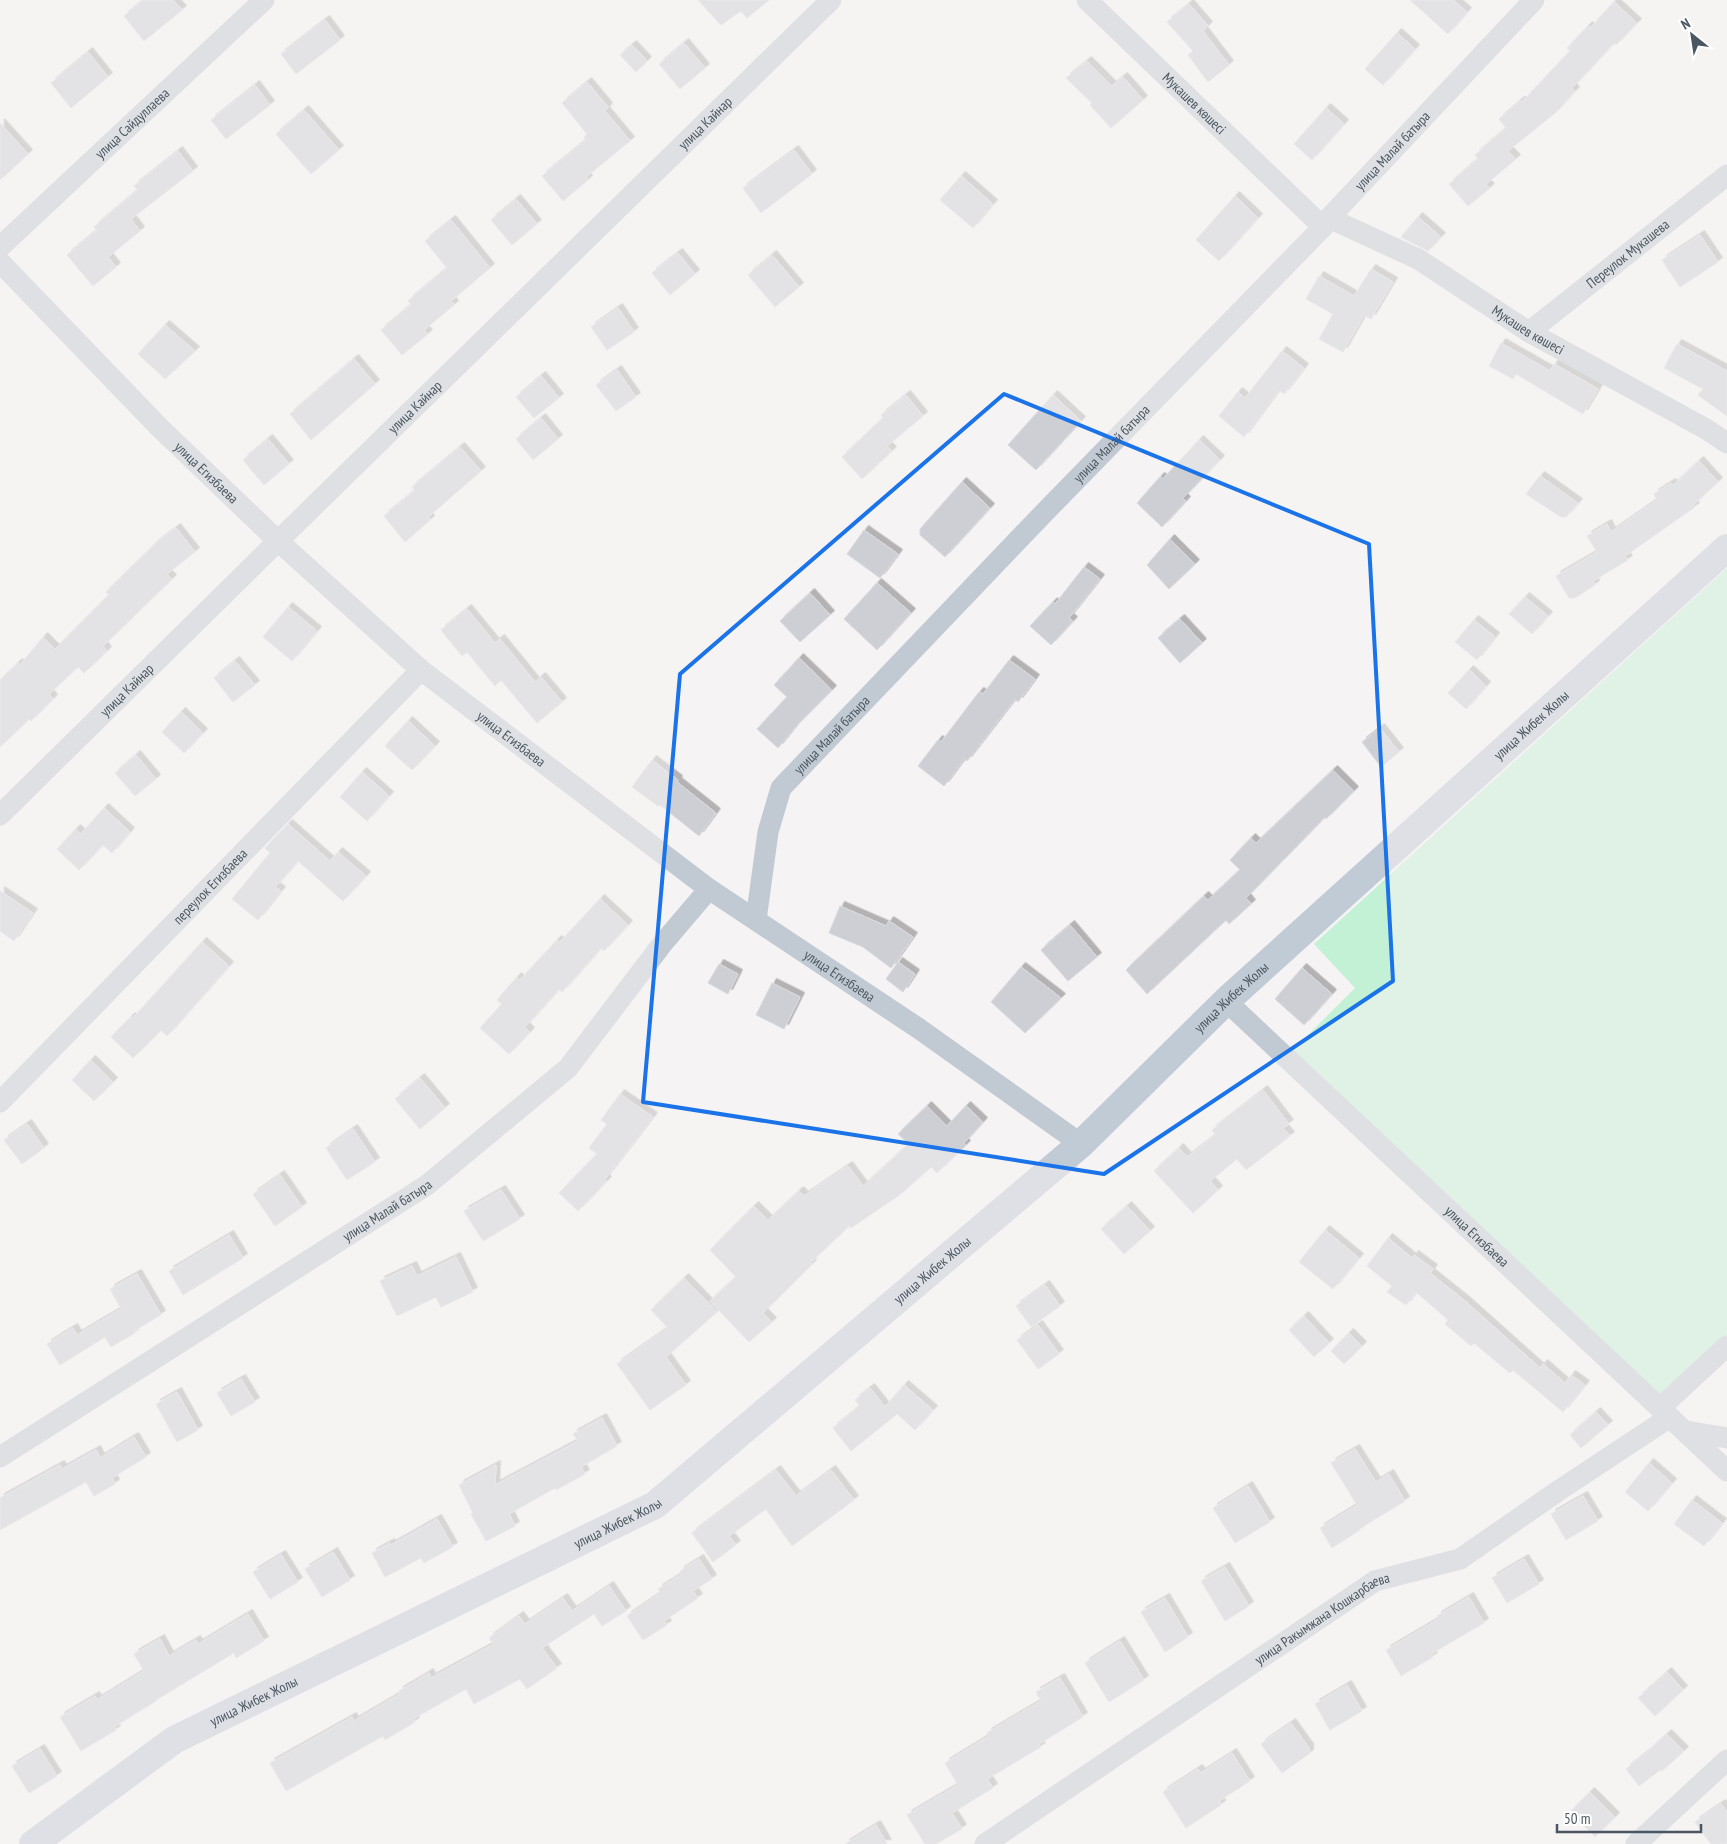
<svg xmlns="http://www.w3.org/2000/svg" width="1727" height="1844" font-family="'PT Sans Narrow',sans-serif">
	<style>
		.green { fill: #c3f1d5 }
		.building { fill: #cdcfd5; stroke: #d7d9de; filter: url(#shadow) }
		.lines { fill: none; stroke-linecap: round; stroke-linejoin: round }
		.minor { stroke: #c1cad2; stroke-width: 21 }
		.secondary { stroke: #c1cbd6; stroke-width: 28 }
		.marked { fill: none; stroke: #1a73e8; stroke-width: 4; stroke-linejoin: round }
		.labels { text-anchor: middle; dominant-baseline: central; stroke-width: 4.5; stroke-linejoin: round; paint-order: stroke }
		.street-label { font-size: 14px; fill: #4a5661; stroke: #fff }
	</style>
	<defs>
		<filter id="shadow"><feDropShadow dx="4.5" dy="-4.5" stdDeviation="0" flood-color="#0004"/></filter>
	</defs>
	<rect width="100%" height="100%" fill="#f5f3f3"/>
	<path class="green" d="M 1727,568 L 1727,1338 L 1658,1404 L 1290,1053 L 1355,988 L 1314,944 Z"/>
	<path class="building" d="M 144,0 L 173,0 L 182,10 L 144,41 L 124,16 Z
		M 698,0 L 769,0 L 747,18 L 741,11 L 721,25 Z
		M 1410,0 L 1453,0 L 1467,12 L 1448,34 Z
		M 1614,2 L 1637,23 L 1616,45 L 1614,43 L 1572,88 L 1575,91 L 1555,113 L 1508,151 L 1516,159 L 1486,184 L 1490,188 L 1468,206 L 1449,184 L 1478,159 L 1475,155 L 1506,128 L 1499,119 L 1520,101 L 1522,102 L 1570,51 L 1567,48 L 1588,26 L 1590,28 Z
		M 1189,4 L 1208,26 L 1203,31 L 1229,65 L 1208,82 L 1188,55 L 1193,51 L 1167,22 Z
		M 325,20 L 340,40 L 296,74 L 281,54 Z
		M 1397,33 L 1415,49 L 1383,85 L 1365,69 Z
		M 684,43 L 705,68 L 680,89 L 659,64 Z
		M 632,45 L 647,61 L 636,72 L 620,55 Z
		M 88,52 L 108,77 L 71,108 L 51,83 Z
		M 1087,61 L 1112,86 L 1123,77 L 1143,100 L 1111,128 L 1090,105 L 1092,103 L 1066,78 Z
		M 587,82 L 608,107 L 605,111 L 630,141 L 586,177 L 588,180 L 563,201 L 542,176 L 586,140 L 584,137 L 587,134 L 562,103 Z
		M 255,85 L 270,105 L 226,139 L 211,120 Z
		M 1326,108 L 1344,124 L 1312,160 L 1294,144 Z
		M 304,110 L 339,150 L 311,174 L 276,134 Z
		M 0,123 L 28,154 L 0,180 Z
		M 794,150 L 812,174 L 761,213 L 743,188 Z
		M 178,151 L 193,171 L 131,219 L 140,231 L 108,257 L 116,267 L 93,286 L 67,255 L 97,230 L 94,227 L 138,190 L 134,186 Z
		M 961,176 L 993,204 L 973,228 L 940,200 Z
		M 1235,196 L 1258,218 L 1219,261 L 1196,240 Z
		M 516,199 L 537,224 L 512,245 L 491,220 Z
		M 1418,217 L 1441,237 L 1428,251 L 1401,237 Z
		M 451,220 L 490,268 L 451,301 L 454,305 L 424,330 L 428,334 L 402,355 L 381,330 L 411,305 L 408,301 L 447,268 L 425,241 Z
		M 1700,235 L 1718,262 L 1680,287 L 1662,260 Z
		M 678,253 L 695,274 L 670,295 L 652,273 Z
		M 772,255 L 799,287 L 775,307 L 748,275 Z
		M 1371,269 L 1393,282 L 1371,319 L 1364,315 L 1343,352 L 1319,339 L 1333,314 L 1306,299 L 1319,276 L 1354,296 Z
		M 618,308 L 634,332 L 607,350 L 591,327 Z
		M 165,325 L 195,351 L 165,379 L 138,354 Z
		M 1501,343 L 1550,371 L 1554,364 L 1598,389 L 1583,414 L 1516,374 L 1513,379 L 1489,366 Z
		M 1677,344 L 1727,371 L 1727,416 L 1698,395 L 1703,389 L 1664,368 Z
		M 1282,351 L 1304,368 L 1284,394 L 1279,390 L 1244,437 L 1219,416 L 1238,392 L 1245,398 Z
		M 354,359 L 375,384 L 311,440 L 290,414 Z
		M 617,370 L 636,397 L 616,411 L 596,385 Z
		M 541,376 L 559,398 L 534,418 L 516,397 Z
		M 906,395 L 923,416 L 887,446 L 892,451 L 862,479 L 842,457 L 883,418 L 881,415 Z
		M 1053,395 L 1081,421 L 1036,470 L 1008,445 Z
		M 541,418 L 558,439 L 533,460 L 516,439 Z
		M 268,439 L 289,464 L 264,485 L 243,460 Z
		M 1199,440 L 1220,460 L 1183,498 L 1186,501 L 1162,527 L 1137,503 L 1160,477 L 1163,479 Z
		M 460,447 L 481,471 L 428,517 L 430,520 L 405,542 L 384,516 L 415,491 L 412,487 Z
		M 1699,461 L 1718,482 L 1693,505 L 1695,507 L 1625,556 L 1628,560 L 1593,581 L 1595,585 L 1575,598 L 1569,598 L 1556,576 L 1597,552 L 1587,536 L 1607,524 L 1611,532 L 1657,500 L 1654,494 L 1671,483 L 1673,485 Z
		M 1540,476 L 1578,503 L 1566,517 L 1561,517 L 1526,494 Z
		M 962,482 L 990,508 L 945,557 L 920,535 L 920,529 Z
		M 176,528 L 195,552 L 167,574 L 172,579 L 103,646 L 107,651 L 84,673 L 78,667 L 49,694 L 53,699 L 31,721 L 29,719 L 0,747 L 0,680 L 18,663 L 20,665 L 43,637 L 55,649 L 109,595 L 106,592 L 154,545 Z
		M 864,530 L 898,554 L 880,578 L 847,554 Z
		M 1170,539 L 1195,564 L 1169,589 L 1147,565 Z
		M 1084,567 L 1100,579 L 1069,618 L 1073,621 L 1051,645 L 1030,626 L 1053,602 L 1055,604 Z
		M 877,583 L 911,613 L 877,650 L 844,619 Z
		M 810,593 L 830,615 L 800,642 L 780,621 Z
		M 1525,597 L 1548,616 L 1532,634 L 1509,614 Z
		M 288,607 L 317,631 L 292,661 L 263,637 Z
		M 467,609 L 495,643 L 500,639 L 535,682 L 541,677 L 562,702 L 537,723 L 501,680 L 495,686 L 467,652 L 462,656 L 441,630 Z
		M 1180,619 L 1202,643 L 1180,663 L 1158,638 Z
		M 1474,620 L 1495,637 L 1477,660 L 1455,642 Z
		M 799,658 L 832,690 L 794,728 L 778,748 L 757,729 L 787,697 L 774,685 Z
		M 1009,660 L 1035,679 L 1018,702 L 1015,699 L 967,761 L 964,759 L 944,786 L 918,766 L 938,740 L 941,742 L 979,692 L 983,694 Z
		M 235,661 L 255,685 L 233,702 L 214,678 Z
		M 1469,670 L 1486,686 L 1466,709 L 1448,693 Z
		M 181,712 L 203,733 L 184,753 L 162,732 Z
		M 408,721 L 435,746 L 412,770 L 385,746 Z
		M 1380,728 L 1399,752 L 1381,767 L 1362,742 Z
		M 136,755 L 156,779 L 135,796 L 115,773 Z
		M 652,760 L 678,780 L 677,782 L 716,813 L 699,836 L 660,805 L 658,806 L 632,787 Z
		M 1333,770 L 1354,791 L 1326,819 L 1325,817 L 1246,898 L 1251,904 L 1229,924 L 1226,920 L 1147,994 L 1126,970 L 1204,896 L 1208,900 L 1240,870 L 1230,860 L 1251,838 L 1256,843 Z
		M 362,772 L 389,796 L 367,821 L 340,797 Z
		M 104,808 L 130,832 L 112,853 L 103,845 L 79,870 L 57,849 L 76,829 L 81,834 Z
		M 288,824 L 330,861 L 338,852 L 366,876 L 343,901 L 298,861 L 275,887 L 281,891 L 258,920 L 232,899 L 270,853 L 265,848 Z
		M 0,891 L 33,913 L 14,941 L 0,931 Z
		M 600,899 L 628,925 L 604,951 L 601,948 L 562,992 L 559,989 L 525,1027 L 530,1032 L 509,1054 L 480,1028 L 502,1004 L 497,1000 L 517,977 L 520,980 L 557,940 L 560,942 Z
		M 840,906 L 886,926 L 889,921 L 913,937 L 891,968 L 863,947 L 829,933 Z
		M 1070,925 L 1097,957 L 1068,981 L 1041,950 Z
		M 202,942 L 229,966 L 167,1036 L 161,1030 L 133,1058 L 111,1037 L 131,1017 L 132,1019 Z
		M 898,962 L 915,974 L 903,992 L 886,979 Z
		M 719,964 L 738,974 L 728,994 L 708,983 Z
		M 1021,967 L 1061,998 L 1025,1033 L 991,1002 Z
		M 1302,968 L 1332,994 L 1304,1025 L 1275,999 Z
		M 772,983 L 800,997 L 784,1029 L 756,1015 Z
		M 91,1060 L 113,1082 L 94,1101 L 72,1080 Z
		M 420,1078 L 445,1108 L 420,1129 L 395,1099 Z
		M 1263,1090 L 1289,1124 L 1283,1128 L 1290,1136 L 1246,1170 L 1237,1159 L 1210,1181 L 1218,1190 L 1193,1213 L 1154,1171 L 1179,1148 L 1187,1157 L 1216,1135 L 1212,1130 Z
		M 620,1094 L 653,1117 L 605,1179 L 607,1181 L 578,1211 L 559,1193 L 597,1154 L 589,1148 L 607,1124 L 601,1120 Z
		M 927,1106 L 947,1126 L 966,1106 L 983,1122 L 964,1143 L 966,1145 L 937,1173 L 931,1167 L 901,1194 L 851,1228 L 850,1225 L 811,1262 L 812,1264 L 763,1313 L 772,1322 L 749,1342 L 710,1301 L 736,1277 L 710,1250 L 754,1206 L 768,1220 L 799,1191 L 804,1196 L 848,1166 L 863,1186 L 909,1144 L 898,1134 Z
		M 27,1124 L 44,1148 L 22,1164 L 4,1140 Z
		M 353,1129 L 375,1162 L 347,1180 L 326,1148 Z
		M 280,1175 L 302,1207 L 275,1226 L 253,1194 Z
		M 501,1190 L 520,1219 L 483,1241 L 464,1211 Z
		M 1127,1206 L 1150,1231 L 1124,1254 L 1101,1229 Z
		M 1325,1230 L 1359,1258 L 1333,1289 L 1299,1262 Z
		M 229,1235 L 243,1258 L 183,1295 L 169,1271 Z
		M 1388,1238 L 1412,1258 L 1414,1255 L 1433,1269 L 1430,1273 L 1465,1301 L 1540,1368 L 1543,1364 L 1565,1383 L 1571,1375 L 1585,1385 L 1563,1412 L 1513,1370 L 1510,1373 L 1474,1343 L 1471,1346 L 1445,1324 L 1448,1320 L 1416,1292 L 1406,1305 L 1387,1292 L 1392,1286 L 1367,1266 Z
		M 456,1257 L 473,1292 L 441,1307 L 436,1297 L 397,1316 L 380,1281 L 412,1266 L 417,1276 Z
		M 137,1274 L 161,1315 L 134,1331 L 135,1333 L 111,1347 L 105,1337 L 60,1365 L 47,1344 L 73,1328 L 77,1335 L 121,1309 L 110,1289 Z
		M 684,1278 L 717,1312 L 666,1357 L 686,1385 L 650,1410 L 617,1364 L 668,1328 L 651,1310 Z
		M 1045,1285 L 1060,1306 L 1031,1327 L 1016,1306 Z
		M 1304,1316 L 1329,1343 L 1314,1357 L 1289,1330 Z
		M 1038,1325 L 1059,1354 L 1038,1369 L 1017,1340 Z
		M 1349,1333 L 1362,1346 L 1344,1364 L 1331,1351 Z
		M 241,1379 L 255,1402 L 231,1416 L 217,1393 Z
		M 904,1385 L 933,1410 L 915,1430 L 897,1414 L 851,1451 L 833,1428 L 860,1406 L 855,1400 L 870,1388 L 885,1407 Z
		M 177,1392 L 198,1430 L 177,1442 L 156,1404 Z
		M 1596,1412 L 1608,1425 L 1581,1448 L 1570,1435 Z
		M 602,1418 L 617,1446 L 581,1467 L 585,1474 L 556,1490 L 555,1488 L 509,1514 L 515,1526 L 486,1541 L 471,1514 L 473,1513 L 459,1485 L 496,1465 L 495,1485 L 578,1441 L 573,1434 Z
		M 134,1437 L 146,1457 L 112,1478 L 115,1484 L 94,1496 L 86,1482 L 0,1530 L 0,1498 L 60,1465 L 62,1469 L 96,1450 L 100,1458 Z
		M 1355,1449 L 1376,1482 L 1389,1474 L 1405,1501 L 1359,1529 L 1360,1530 L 1332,1548 L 1320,1528 L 1357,1505 L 1331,1463 Z
		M 1649,1463 L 1672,1483 L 1648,1511 L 1625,1492 Z
		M 776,1470 L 796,1496 L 831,1470 L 854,1500 L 792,1546 L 766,1509 L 729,1536 L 736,1545 L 713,1562 L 692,1533 Z
		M 1248,1486 L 1270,1522 L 1235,1543 L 1213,1508 Z
		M 1583,1496 L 1598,1521 L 1566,1540 L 1551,1514 Z
		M 1692,1500 L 1722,1523 L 1704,1546 L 1674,1524 Z
		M 437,1519 L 453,1547 L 424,1563 L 421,1558 L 385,1577 L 372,1553 L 390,1543 L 391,1545 Z
		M 333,1552 L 350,1580 L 322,1597 L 305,1569 Z
		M 281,1555 L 298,1582 L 270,1599 L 253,1572 Z
		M 699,1559 L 712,1579 L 693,1591 L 698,1598 L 664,1621 L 667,1625 L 643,1640 L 627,1616 L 661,1593 L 658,1589 L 682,1574 L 680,1571 Z
		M 1524,1559 L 1539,1584 L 1507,1603 L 1492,1578 Z
		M 1225,1567 L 1249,1606 L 1225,1621 L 1201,1581 Z
		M 609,1586 L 626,1611 L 602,1626 L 594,1614 L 542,1648 L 557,1668 L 527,1689 L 520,1679 L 474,1704 L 466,1689 L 413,1719 L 415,1722 L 385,1740 L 383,1736 L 286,1791 L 270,1763 L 352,1717 L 354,1721 L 400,1694 L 399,1691 L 429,1673 L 431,1678 L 494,1644 L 489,1638 L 519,1616 L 525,1624 L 563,1598 L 572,1611 Z
		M 1469,1597 L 1484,1623 L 1431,1654 L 1433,1657 L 1401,1676 L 1386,1650 L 1439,1619 L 1437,1616 Z
		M 1165,1598 L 1188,1637 L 1165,1652 L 1141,1612 Z
		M 248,1614 L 264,1641 L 236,1658 L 234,1653 L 156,1700 L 156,1701 L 114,1727 L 116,1730 L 81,1751 L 60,1717 L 95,1696 L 97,1700 L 144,1671 L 134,1654 L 160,1639 L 169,1656 L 196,1640 L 198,1644 Z
		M 1120,1641 L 1144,1680 L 1109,1702 L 1085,1663 Z
		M 1667,1672 L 1683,1690 L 1655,1716 L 1638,1698 Z
		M 1060,1678 L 1083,1717 L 1039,1744 L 1041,1747 L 987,1779 L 993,1788 L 952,1813 L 962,1829 L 936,1844 L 925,1844 L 907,1815 L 958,1785 L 945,1763 L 989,1736 L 987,1733 L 1041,1701 L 1036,1692 Z
		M 1347,1685 L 1362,1711 L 1330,1730 L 1315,1704 Z
		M 1291,1723 L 1309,1748 L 1309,1754 L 1282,1773 L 1261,1744 Z
		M 1667,1734 L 1684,1751 L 1662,1771 L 1660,1770 L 1639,1786 L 1626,1769 L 1645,1754 Z
		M 40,1749 L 57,1776 L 29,1793 L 12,1766 Z
		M 1232,1753 L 1250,1781 L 1219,1801 L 1221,1805 L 1186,1828 L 1163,1792 L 1198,1769 L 1201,1773 Z
		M 1590,1792 L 1615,1817 L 1595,1837 L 1570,1812 Z
		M 1721,1804 L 1727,1812 L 1727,1844 L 1711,1844 L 1695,1822 Z
		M 876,1825 L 887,1844 L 845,1844 Z"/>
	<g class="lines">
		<g class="minor">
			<path id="s1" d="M 1087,0 L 1323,227"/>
			<path id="s2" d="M 1329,218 L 1418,259 L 1529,332 L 1706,429 L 1727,443"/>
			<path id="s3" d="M 0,247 L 264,0"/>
			<path id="s4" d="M 0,262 L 160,428 L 278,541 L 421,670 L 709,889 L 918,1028 L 1081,1144"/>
			<path id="s5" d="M 1529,332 L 1727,175"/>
			<path id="s6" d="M 0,815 L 278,541 L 831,0"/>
			<path id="s7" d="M 756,920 L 768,832 L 781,788 L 1041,516 L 1323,227 L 1329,218 L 1534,0"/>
			<path id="s8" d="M 1226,1001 L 1727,1471"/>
			<path id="s9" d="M 0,1102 L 421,670"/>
			<path d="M 1660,1408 L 1727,1346"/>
			<path d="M 1685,1431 L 1727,1438"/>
			<path id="s10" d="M 0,1457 L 427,1185 L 568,1068 L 663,943 L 709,889"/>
			<path id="s11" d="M 985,1844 L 1375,1581 L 1460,1559 L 1561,1489 L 1670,1417"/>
			<path d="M 1636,1844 L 1727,1760"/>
		</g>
		<path class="secondary" id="s12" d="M 33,1844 L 174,1740 L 655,1505 L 1081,1144 L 1226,1001 L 1727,548"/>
	</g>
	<path d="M0 0H1727V1844H0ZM 1004,394 L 1369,544 L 1393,981 L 1104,1174 L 643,1102 L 680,674 Z" fill="#f5f3f3" fill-opacity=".55" fill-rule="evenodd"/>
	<path class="marked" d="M 1004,394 L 1369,544 L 1393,981 L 1104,1174 L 643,1102 L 680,674 Z"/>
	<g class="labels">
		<g class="street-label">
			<text stroke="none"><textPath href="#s1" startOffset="149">Мукашев көшесі</textPath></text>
			<text stroke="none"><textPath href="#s3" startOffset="181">улица Сайдуллаева</textPath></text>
			<text stroke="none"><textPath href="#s6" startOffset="988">улица Кайнар</textPath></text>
			<text stroke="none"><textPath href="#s7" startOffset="1018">улица Малай батыра</textPath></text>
			<text stroke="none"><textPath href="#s5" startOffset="126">Переулок Мукашева</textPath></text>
			<text stroke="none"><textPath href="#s2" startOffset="229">Мукашев көшесі</textPath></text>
			<text stroke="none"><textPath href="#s6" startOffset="582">улица Кайнар</textPath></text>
			<text stroke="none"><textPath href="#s7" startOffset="612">улица Малай батыра</textPath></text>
			<text stroke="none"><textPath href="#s4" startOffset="295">улица Егизбаева</textPath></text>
			<text stroke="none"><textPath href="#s6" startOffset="178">улица Кайнар</textPath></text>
			<text stroke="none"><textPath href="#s12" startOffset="1884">улица Жибек Жолы</textPath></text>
			<text stroke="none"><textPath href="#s7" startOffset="208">улица Малай батыра</textPath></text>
			<text stroke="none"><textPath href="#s4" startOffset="700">улица Егизбаева</textPath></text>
			<text stroke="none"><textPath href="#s9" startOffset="301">переулок Егизбаева</textPath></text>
			<text stroke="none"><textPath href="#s4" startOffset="1105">улица Егизбаева</textPath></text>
			<text stroke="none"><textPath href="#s12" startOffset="1479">улица Жибек Жолы</textPath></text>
			<text stroke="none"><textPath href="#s10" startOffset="459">улица Малай батыра</textPath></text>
			<text stroke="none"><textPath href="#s8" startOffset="344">улица Егизбаева</textPath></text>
			<text stroke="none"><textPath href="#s12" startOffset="1074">улица Жибек Жолы</textPath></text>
			<text stroke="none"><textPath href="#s12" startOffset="669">улица Жибек Жолы</textPath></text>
			<text stroke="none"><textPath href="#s11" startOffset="406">улица Ракымжана Кошкарбаева</textPath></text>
			<text stroke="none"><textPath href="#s12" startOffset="264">улица Жибек Жолы</textPath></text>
		</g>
	</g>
	<g transform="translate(1692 35) rotate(330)" stroke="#ffffff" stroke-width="4" paint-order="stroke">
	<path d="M0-4L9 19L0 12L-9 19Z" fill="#4a5661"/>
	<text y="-8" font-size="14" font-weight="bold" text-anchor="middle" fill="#4a5661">N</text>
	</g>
	<path d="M1557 1824v8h144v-8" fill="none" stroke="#4a5661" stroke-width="2.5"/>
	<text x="1564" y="1824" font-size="15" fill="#4a5661" stroke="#ffffff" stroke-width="4" paint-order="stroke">50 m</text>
</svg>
